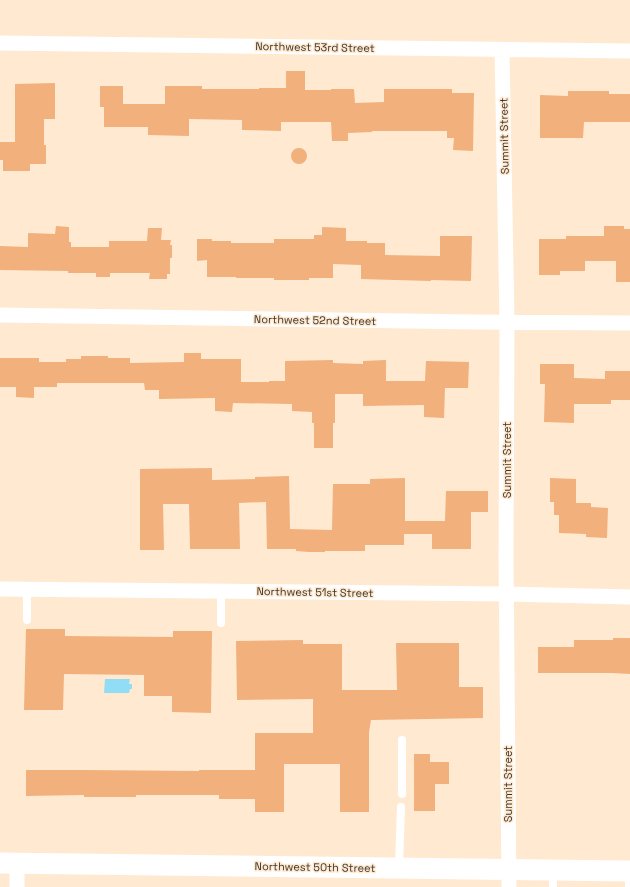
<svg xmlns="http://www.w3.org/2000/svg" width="630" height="887" font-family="'Space Grotesk',sans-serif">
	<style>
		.water { fill: #92ddf6 }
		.building { fill: #f2b07d }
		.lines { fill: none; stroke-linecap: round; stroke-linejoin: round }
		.service { stroke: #fff; stroke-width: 8 }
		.minor { stroke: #fff; stroke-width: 15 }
		.secondary { stroke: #fff; stroke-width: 21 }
		.labels { text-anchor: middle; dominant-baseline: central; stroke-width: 3; stroke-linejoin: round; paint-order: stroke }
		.street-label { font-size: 11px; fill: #3c342a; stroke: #ffe9d0 }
	</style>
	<rect width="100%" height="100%" fill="#ffe9d0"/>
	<path class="water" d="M 105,679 L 130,679 L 129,684 L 132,684 L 132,689 L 130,689 L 129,693 L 104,693 Z"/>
	<path class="building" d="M 286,71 L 305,71 L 305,90 L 331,90 L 331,89 L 354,89 L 355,103 L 384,102 L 384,89 L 452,89 L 452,93 L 474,93 L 473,151 L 453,150 L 454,138 L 447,138 L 447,131 L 372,131 L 372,132 L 348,133 L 348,141 L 332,141 L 331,122 L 281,122 L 281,131 L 242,130 L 242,120 L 189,119 L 189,136 L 148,135 L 148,127 L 104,127 L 104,107 L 100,107 L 100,86 L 123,86 L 123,104 L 165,104 L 165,86 L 202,86 L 202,89 L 259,89 L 259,88 L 286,88 Z
		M 55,83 L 55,119 L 44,119 L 44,145 L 46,145 L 46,164 L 30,164 L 30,171 L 3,171 L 3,160 L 0,160 L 0,142 L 15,142 L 15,84 Z
		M 568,91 L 609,91 L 609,94 L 630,94 L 630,122 L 584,122 L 583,138 L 540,138 L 540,95 L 568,96 Z
		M291 156a8 8 0 1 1 16 0a8 8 0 1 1-16 0Z
		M 56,226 L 69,227 L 69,242 L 71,242 L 71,247 L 109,247 L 109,241 L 147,241 L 148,228 L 162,228 L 161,240 L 171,240 L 170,245 L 172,245 L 172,258 L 170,258 L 170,274 L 167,274 L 167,279 L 149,279 L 150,273 L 110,273 L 110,277 L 96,277 L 96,273 L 68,273 L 68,271 L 0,270 L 0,246 L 28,247 L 28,233 L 55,234 Z
		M 604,226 L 624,226 L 624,229 L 630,229 L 630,282 L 616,282 L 616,261 L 585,261 L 585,271 L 560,271 L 560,275 L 539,275 L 539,239 L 566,239 L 566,236 L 604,236 Z
		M 322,227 L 346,228 L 346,241 L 367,241 L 367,243 L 385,243 L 385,255 L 440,256 L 440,236 L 472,236 L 471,281 L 431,280 L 431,281 L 361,279 L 361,265 L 333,264 L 333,278 L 309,278 L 309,280 L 274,280 L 274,278 L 236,278 L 236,277 L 207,277 L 207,260 L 197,261 L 197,239 L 212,239 L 212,241 L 231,241 L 231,243 L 274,243 L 274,239 L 314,239 L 314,235 L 322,235 Z
		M 184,353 L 201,353 L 201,359 L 241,359 L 241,382 L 269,382 L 269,381 L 285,381 L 285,361 L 333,360 L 333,363 L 363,364 L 363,361 L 386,360 L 386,381 L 425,381 L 426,361 L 469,362 L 468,388 L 445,388 L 444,418 L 424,417 L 424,405 L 363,406 L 363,394 L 335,394 L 335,423 L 333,423 L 333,448 L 314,448 L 314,423 L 312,423 L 312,412 L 292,411 L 292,404 L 233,403 L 232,412 L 215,411 L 215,398 L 159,399 L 159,390 L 145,390 L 144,383 L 57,383 L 57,387 L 34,387 L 34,398 L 16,397 L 16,387 L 0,387 L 0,358 L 39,358 L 39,362 L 66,362 L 66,359 L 81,359 L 81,356 L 108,356 L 108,358 L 130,358 L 130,363 L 184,362 Z
		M 540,364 L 574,364 L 574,378 L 605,379 L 605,371 L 630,371 L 630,400 L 611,400 L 611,404 L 574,404 L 574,423 L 544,422 L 545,384 L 540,384 Z
		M 212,468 L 212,480 L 255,479 L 255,477 L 289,476 L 290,529 L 332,530 L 333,484 L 370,484 L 370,479 L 405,478 L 405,521 L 445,521 L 446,491 L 488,491 L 488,512 L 471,512 L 471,549 L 432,549 L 432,534 L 404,534 L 404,545 L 365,545 L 365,551 L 325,551 L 325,552 L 309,552 L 296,551 L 296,549 L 267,549 L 266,502 L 239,503 L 240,549 L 190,549 L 189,504 L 163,504 L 164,550 L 140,550 L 140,469 Z
		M 550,478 L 576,479 L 576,503 L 591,503 L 591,507 L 608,508 L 607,538 L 586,537 L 586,534 L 559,533 L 559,515 L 554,515 L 554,502 L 550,502 Z
		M 26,629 L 65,629 L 65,636 L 173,637 L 173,631 L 212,631 L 211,713 L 172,712 L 172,696 L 144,696 L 144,675 L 64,674 L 63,710 L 24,710 Z
		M 613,638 L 630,638 L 630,674 L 612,673 L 538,673 L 538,647 L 574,647 L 574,640 L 613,640 Z
		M 303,640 L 303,644 L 342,644 L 342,690 L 397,690 L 396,643 L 459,643 L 459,687 L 483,687 L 483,718 L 371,720 L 369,732 L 369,812 L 340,812 L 340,764 L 284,764 L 284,812 L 255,812 L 255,799 L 219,799 L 219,795 L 136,795 L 136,797 L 84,797 L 84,795 L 26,796 L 26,770 L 84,770 L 199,771 L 199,770 L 255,770 L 255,733 L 313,733 L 313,699 L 237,700 L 236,641 Z
		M 414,754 L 430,754 L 430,762 L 449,762 L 449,784 L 435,784 L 435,811 L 414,811 Z"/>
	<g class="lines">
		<path class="service" d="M 221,592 L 221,623
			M 27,620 L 27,590
			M 402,794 L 402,740
			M 399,867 L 401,807
			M 553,871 L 553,887
			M 629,872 L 629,887"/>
		<path class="minor" d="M 0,43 L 630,51
			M 502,50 L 507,322 L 506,558 L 509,887
			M 0,315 L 474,322 L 630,323
			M 0,589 L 506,594 L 630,597
			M 17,863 L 17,887"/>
		<path class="secondary" d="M 0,863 L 630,871"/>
	</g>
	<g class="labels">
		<g class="street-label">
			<text transform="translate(315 47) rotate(1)">Northwest 53rd Street</text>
			<text transform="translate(504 136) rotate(-91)">Summit Street</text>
			<text transform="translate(315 320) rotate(1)">Northwest 52nd Street</text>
			<text transform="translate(507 460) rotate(-90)">Summit Street</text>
			<text transform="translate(315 592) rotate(1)">Northwest 51st Street</text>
			<text transform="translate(508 784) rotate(-90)">Summit Street</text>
			<text transform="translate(315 867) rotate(1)">Northwest 50th Street</text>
		</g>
	</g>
</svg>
